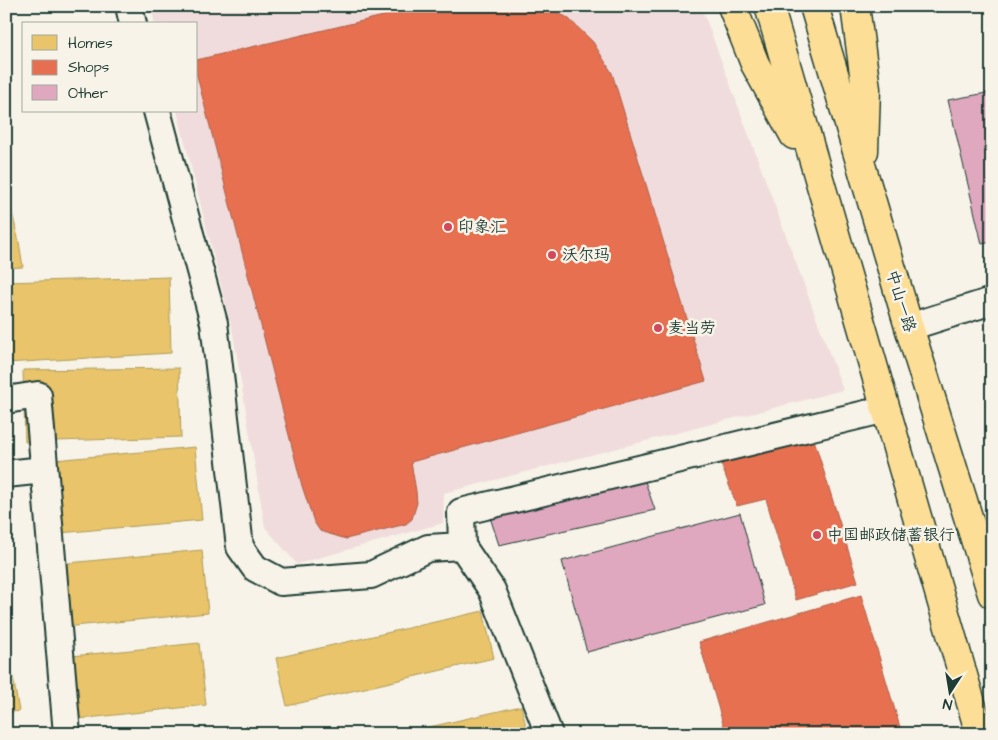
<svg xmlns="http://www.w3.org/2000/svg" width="998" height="740" font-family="'Architects Daughter','LXGW WenKai TC',sans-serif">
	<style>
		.built { fill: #f0dcdc }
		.homes { fill: #e9c46a; stroke: #ac9c5a }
		.shops { fill: #e76f51; stroke: #ab6048 }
		.building { fill: #dfa8bf; stroke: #1f3d34 }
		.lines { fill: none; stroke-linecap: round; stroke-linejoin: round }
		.minor-casing { stroke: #1f3d34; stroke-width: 30 }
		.major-casing { stroke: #1f3d34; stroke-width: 31 }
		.minor { stroke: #f7f3e8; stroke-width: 26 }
		.major { stroke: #fdde96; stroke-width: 28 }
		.poi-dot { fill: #d1495b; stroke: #f7f3e8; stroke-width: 2 }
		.labels { text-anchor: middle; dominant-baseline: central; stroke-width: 5; stroke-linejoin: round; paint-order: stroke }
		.poi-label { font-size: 16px; fill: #1f3d34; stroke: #f7f3e8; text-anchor: start }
		.street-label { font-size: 16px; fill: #1f3d34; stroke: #f7f3e8 }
	</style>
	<rect width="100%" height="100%" fill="#f7f3e8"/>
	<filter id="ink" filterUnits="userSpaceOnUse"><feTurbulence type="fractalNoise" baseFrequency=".02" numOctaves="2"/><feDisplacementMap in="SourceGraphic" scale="10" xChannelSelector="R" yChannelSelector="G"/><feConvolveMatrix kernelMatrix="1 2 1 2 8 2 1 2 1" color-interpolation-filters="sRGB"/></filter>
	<g filter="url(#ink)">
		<path class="built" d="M 151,6 L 701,6 L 843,390 L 444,493 L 443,523 L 297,564 L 265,527 L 233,333 L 177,111 L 196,111 L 196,24 L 155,24 Z"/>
		<path class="homes" d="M 6,187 L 19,242 L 23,267 L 6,268 Z
			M 169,277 L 171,353 L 6,363 L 6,282 Z
			M 179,368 L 181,437 L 25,442 L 23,370 Z
			M 195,447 L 202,520 L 60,533 L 54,460 Z
			M 202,550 L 208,613 L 64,627 L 58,564 Z
			M 6,574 L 11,610 L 6,610 Z
			M 483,611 L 494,658 L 287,706 L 276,658 Z
			M 199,643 L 206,705 L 69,720 L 62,657 Z
			M 6,660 L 10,660 L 19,711 L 6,713 Z
			M 521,706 L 528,734 L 399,734 Z"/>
		<path class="shops" d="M 426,6 L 545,6 L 568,18 L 593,42 L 612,73 L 706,381 L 411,462 L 416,491 L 417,503 L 412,519 L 406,524 L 346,539 L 320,531 L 314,522 L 302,486 L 196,72 L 196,60 Z
			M 812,433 L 858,582 L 796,600 L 766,499 L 737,506 L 718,456 Z
			M 861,595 L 902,734 L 726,734 L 699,642 Z"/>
		<path class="building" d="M 992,92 L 992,242 L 982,244 L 948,100 Z
			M 642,473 L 655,510 L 499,545 L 488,511 Z
			M 740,513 L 765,605 L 587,652 L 562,561 Z"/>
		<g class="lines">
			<g class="minor-casing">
				<path id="minor" d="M 129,6 L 133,24
					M 157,111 L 214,323 L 240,547 L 255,568 L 281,582 L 371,575 L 428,548 L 462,546 L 492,590 L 549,734
					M 909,327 L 992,301
					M 6,400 L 38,395 L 67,734
					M 6,474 L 44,470
					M 462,546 L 461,512 L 886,409"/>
			</g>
			<g class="major-casing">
				<path id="major" d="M 732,6 L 755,64 L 794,135
					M 769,6 L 980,734
					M 814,6 L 909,327 L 992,594
					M 855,6 L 866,89 L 864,151"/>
			</g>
			<use href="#minor" class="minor"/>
			<use href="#major" class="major"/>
		</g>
	</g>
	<g class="poi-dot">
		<circle cx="448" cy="227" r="5"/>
		<circle cx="552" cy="255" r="5"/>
		<circle cx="658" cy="328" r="5"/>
		<circle cx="817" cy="535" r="5"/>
	</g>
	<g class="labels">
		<g class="poi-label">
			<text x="458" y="227">印象汇</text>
			<text x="562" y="255">沃尔玛</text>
			<text x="668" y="328">麦当劳</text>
			<text x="827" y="535">中国邮政储蓄银行</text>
		</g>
		<g class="street-label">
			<text transform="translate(901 301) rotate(73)">中山一路</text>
		</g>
	</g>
	<rect width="998" height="740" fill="none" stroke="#f7f3e8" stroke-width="25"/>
	<rect x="12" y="12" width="973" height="715" fill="none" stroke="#1f3d34" stroke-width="2" filter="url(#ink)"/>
	<rect x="22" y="22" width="175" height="90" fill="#f7f3e8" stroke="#a1aaa0"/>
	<rect x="32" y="35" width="25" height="15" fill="#e9c46a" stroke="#a1aaa0"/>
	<text x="68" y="48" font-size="15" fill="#1f3d34">Homes</text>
	<rect x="32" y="60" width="25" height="15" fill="#e76f51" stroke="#a1aaa0"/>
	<text x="68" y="72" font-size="15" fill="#1f3d34">Shops</text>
	<rect x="32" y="85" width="25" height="15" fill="#dfa8bf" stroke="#a1aaa0"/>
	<text x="68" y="98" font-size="15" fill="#1f3d34">Other</text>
	<g transform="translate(950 692) rotate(192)" stroke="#f7f3e8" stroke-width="4" paint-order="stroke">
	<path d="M0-4L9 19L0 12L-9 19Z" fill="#1f3d34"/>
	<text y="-8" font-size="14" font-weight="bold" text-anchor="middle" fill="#1f3d34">N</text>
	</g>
</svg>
